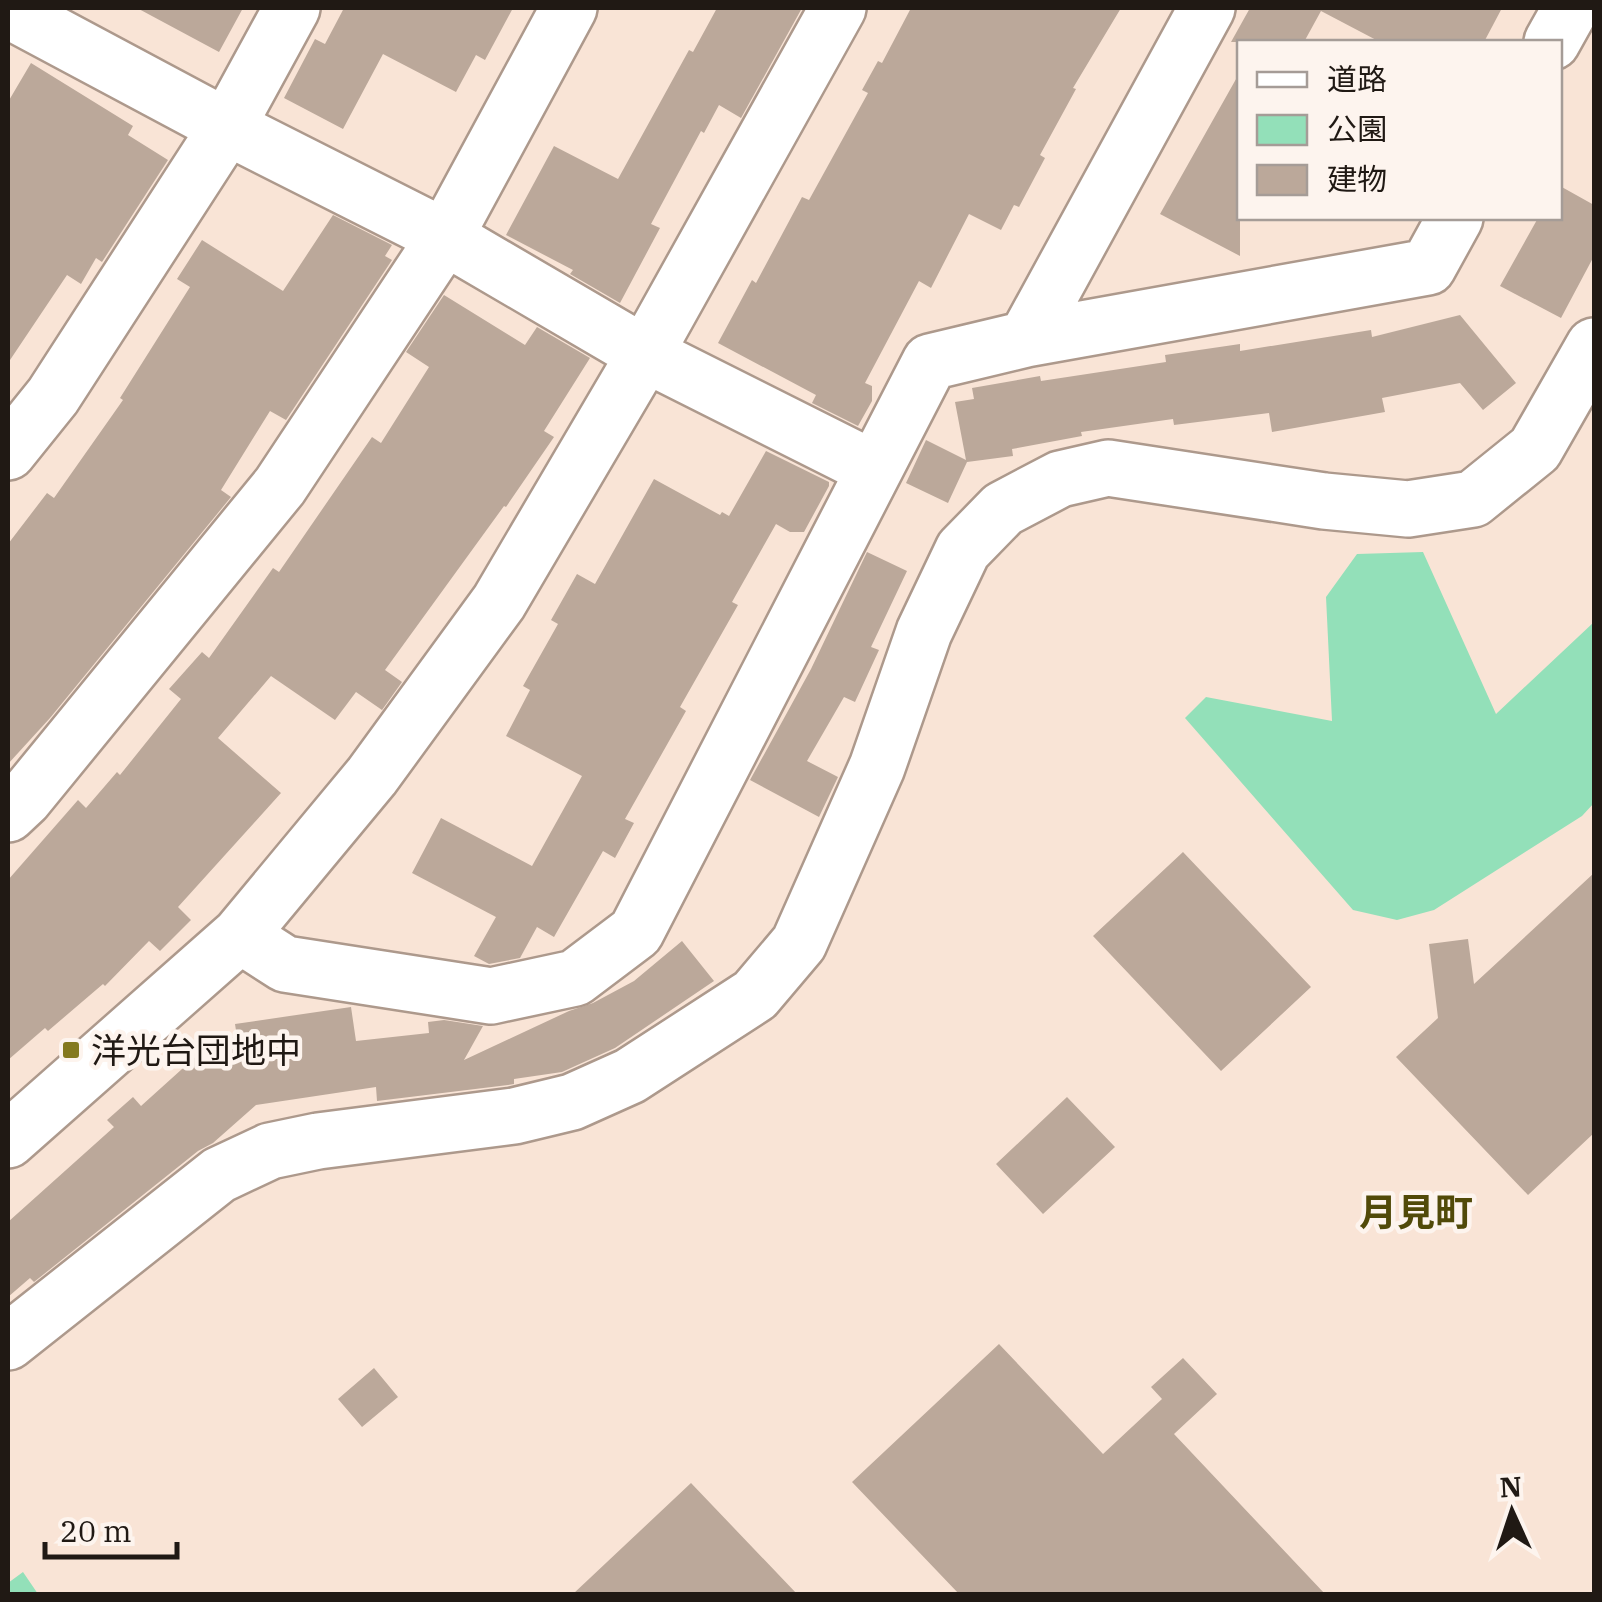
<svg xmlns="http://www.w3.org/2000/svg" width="1602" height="1602" font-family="'IBM Plex Serif','Noto Sans JP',serif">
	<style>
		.green { fill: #93e0b9 }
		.building { fill: #bba89a }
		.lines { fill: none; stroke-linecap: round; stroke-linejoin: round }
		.minor-casing { stroke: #ad998c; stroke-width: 60 }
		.minor { stroke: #fff; stroke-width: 55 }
		.poi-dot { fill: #84791e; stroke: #fdf4ee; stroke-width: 4 }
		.labels { text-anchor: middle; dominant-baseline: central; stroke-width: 9; stroke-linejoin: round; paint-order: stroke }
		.poi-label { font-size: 35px; fill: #201914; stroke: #fdf4ee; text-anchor: start }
		.neighbourhood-label { font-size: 38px; font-weight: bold; fill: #514a09; stroke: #fdf4ee }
	</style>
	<rect width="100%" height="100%" fill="#f9e4d6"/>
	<path class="green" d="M 1423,552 L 1496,714 L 1594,622 L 1594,803 L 1582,816 L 1434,910 L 1397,920 L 1353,910 L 1185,718 L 1206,697 L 1332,721 L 1326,597 L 1357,554 Z
		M 23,1572 L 38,1594 L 8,1594 L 8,1583 Z"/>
	<path class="building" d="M 137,8 L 243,8 L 219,52 Z
		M 344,8 L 513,8 L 485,60 L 476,55 L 456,92 L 383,54 L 343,129 L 284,98 L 315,39 L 325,44 Z
		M 717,8 L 802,8 L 741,118 L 719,105 L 704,133 L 701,131 L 651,224 L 660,228 L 620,303 L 570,274 L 573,270 L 506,235 L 554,146 L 618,179 L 689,50 L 693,52 Z
		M 911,8 L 1121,8 L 1073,88 L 1076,89 L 1040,155 L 1045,158 L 1019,207 L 1014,205 L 1001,230 L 969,214 L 931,288 L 919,281 L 865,383 L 872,386 L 872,401 L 858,426 L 812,403 L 816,395 L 718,343 L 752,280 L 756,283 L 802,197 L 809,200 L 868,93 L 862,90 L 878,61 L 882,63 Z
		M 1250,8 L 1502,8 L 1484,42 L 1380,42 L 1321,11 L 1304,42 L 1231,42 Z
		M 31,63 L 133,126 L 128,135 L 168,160 L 102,262 L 96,258 L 81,284 L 67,275 L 8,363 L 8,102 Z
		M 1240,72 L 1240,256 L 1160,214 Z
		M 1560,186 L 1594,205 L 1594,256 L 1561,318 L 1500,286 L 1538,218 L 1560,218 Z
		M 333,215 L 392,245 L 385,256 L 392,260 L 286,420 L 270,411 L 221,490 L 231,497 L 50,718 L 8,764 L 8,544 L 47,493 L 54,498 L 123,400 L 120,398 L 190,287 L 177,279 L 202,240 L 283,291 Z
		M 444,295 L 525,345 L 537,327 L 590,358 L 544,431 L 554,437 L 506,507 L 504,506 L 385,670 L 402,682 L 382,710 L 356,692 L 335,720 L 271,676 L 218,738 L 281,793 L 178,907 L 191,920 L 160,951 L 149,941 L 105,986 L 103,984 L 48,1031 L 45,1028 L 8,1060 L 8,880 L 78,800 L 86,808 L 117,772 L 120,775 L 181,699 L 169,689 L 202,652 L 209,658 L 273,568 L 279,572 L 372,437 L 381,443 L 429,367 L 406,352 Z
		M 1460,315 L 1516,383 L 1483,410 L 1460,383 L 1382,398 L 1385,412 L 1272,432 L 1269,413 L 1174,425 L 1173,419 L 1081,432 L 1082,436 L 1012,449 L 1013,456 L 967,462 L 948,503 L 906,483 L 926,440 L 966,460 L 955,402 L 974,399 L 972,388 L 1040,376 L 1041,381 L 1166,362 L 1165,355 L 1240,344 L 1240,351 L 1371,330 L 1372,337 Z
		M 766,451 L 829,482 L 829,486 L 804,532 L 790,532 L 776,524 L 732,602 L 738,605 L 680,707 L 686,711 L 625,819 L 634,823 L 615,858 L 603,851 L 554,937 L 537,927 L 520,958 L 489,964 L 474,956 L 496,917 L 412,873 L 441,818 L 532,866 L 582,776 L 506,736 L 530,690 L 523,686 L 558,624 L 551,620 L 577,574 L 595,584 L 654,479 L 720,515 L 722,512 L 729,516 Z
		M 867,552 L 907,571 L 871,647 L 879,650 L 855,702 L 844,697 L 807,761 L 838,777 L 819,817 L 750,780 L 811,669 Z
		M 1183,852 L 1311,987 L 1221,1071 L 1093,936 Z
		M 1594,873 L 1594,1133 L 1528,1195 L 1396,1057 L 1438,1018 L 1429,944 L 1468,939 L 1474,984 Z
		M 682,941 L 714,981 L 615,1048 L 562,1072 L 514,1079 L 514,1084 L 508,1085 L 377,1101 L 376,1087 L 256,1105 L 213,1143 L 198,1151 L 34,1282 L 30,1278 L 8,1297 L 8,1222 L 114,1127 L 107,1120 L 133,1097 L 141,1106 L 202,1051 L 201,1043 L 237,1037 L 235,1024 L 351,1007 L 356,1041 L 429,1033 L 428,1022 L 444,1020 L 483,1026 L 464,1060 L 569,1011 L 593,1003 L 634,981 Z
		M 1067,1097 L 1115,1147 L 1043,1214 L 996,1164 Z
		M 999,1344 L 1103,1454 L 1162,1399 L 1151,1387 L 1183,1358 L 1217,1394 L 1174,1434 L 1325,1594 L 959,1594 L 852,1482 Z
		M 374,1368 L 398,1397 L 362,1427 L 338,1399 Z
		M 691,1483 L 797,1594 L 573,1594 Z"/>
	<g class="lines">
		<g class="minor-casing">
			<path id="minor" d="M 8,10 L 227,127 L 445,237 L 645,354 L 874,469
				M 1552,42 L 1571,8
				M 1026,339 L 1207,8
				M 8,452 L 53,396 L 227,127 L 292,8
				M 8,814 L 24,799 L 280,486 L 445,237 L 569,8
				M 240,935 L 285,964 L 491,996 L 575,978 L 636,932 L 930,362 L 1026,339 L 1428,267 L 1455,218
				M 8,1140 L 240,935 L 372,776 L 499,602 L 645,354 L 838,8
				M 8,1342 L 219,1175 L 270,1151 L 318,1141 L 514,1116 L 572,1102 L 630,1076 L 755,995 L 799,943 L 877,767 L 924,632 L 963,550 L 1003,509 L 1060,479 L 1108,468 L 1324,501 L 1408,509 L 1473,499 L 1535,449 L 1594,346"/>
		</g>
		<use href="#minor" class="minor"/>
	</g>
	<rect class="poi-dot" x="61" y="1040" width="20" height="20" rx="5"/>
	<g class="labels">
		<g class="poi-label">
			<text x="91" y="1050">洋光台団地中</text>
		</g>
		<g class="neighbourhood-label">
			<text x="1416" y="1211">月見町</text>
		</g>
	</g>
	<rect width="1602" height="1602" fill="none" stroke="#201914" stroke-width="20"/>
	<rect x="1237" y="40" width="325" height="180" fill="#fdf4ee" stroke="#a59c97" stroke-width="2.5"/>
	<rect x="1257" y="72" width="50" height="15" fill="#ffffff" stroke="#a59c97" stroke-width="2.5"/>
	<text x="1327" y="90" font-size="30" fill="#201914">道路</text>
	<rect x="1257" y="115" width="50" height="30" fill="#93e0b9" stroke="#a59c97" stroke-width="2.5"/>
	<text x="1327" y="140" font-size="30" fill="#201914">公園</text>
	<rect x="1257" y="165" width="50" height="30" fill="#bba89a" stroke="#a59c97" stroke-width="2.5"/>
	<text x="1327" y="190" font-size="30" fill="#201914">建物</text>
	<g transform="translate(1512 1512) rotate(357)" stroke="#fdf4ee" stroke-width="8" paint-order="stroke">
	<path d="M0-8L18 38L0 25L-18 38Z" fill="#201914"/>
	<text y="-15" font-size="28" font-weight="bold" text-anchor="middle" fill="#201914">N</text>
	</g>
	<path d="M45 1542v15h132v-15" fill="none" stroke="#201914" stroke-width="5"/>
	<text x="60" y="1542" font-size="30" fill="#201914" stroke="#fdf4ee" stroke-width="8" paint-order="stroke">20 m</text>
</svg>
